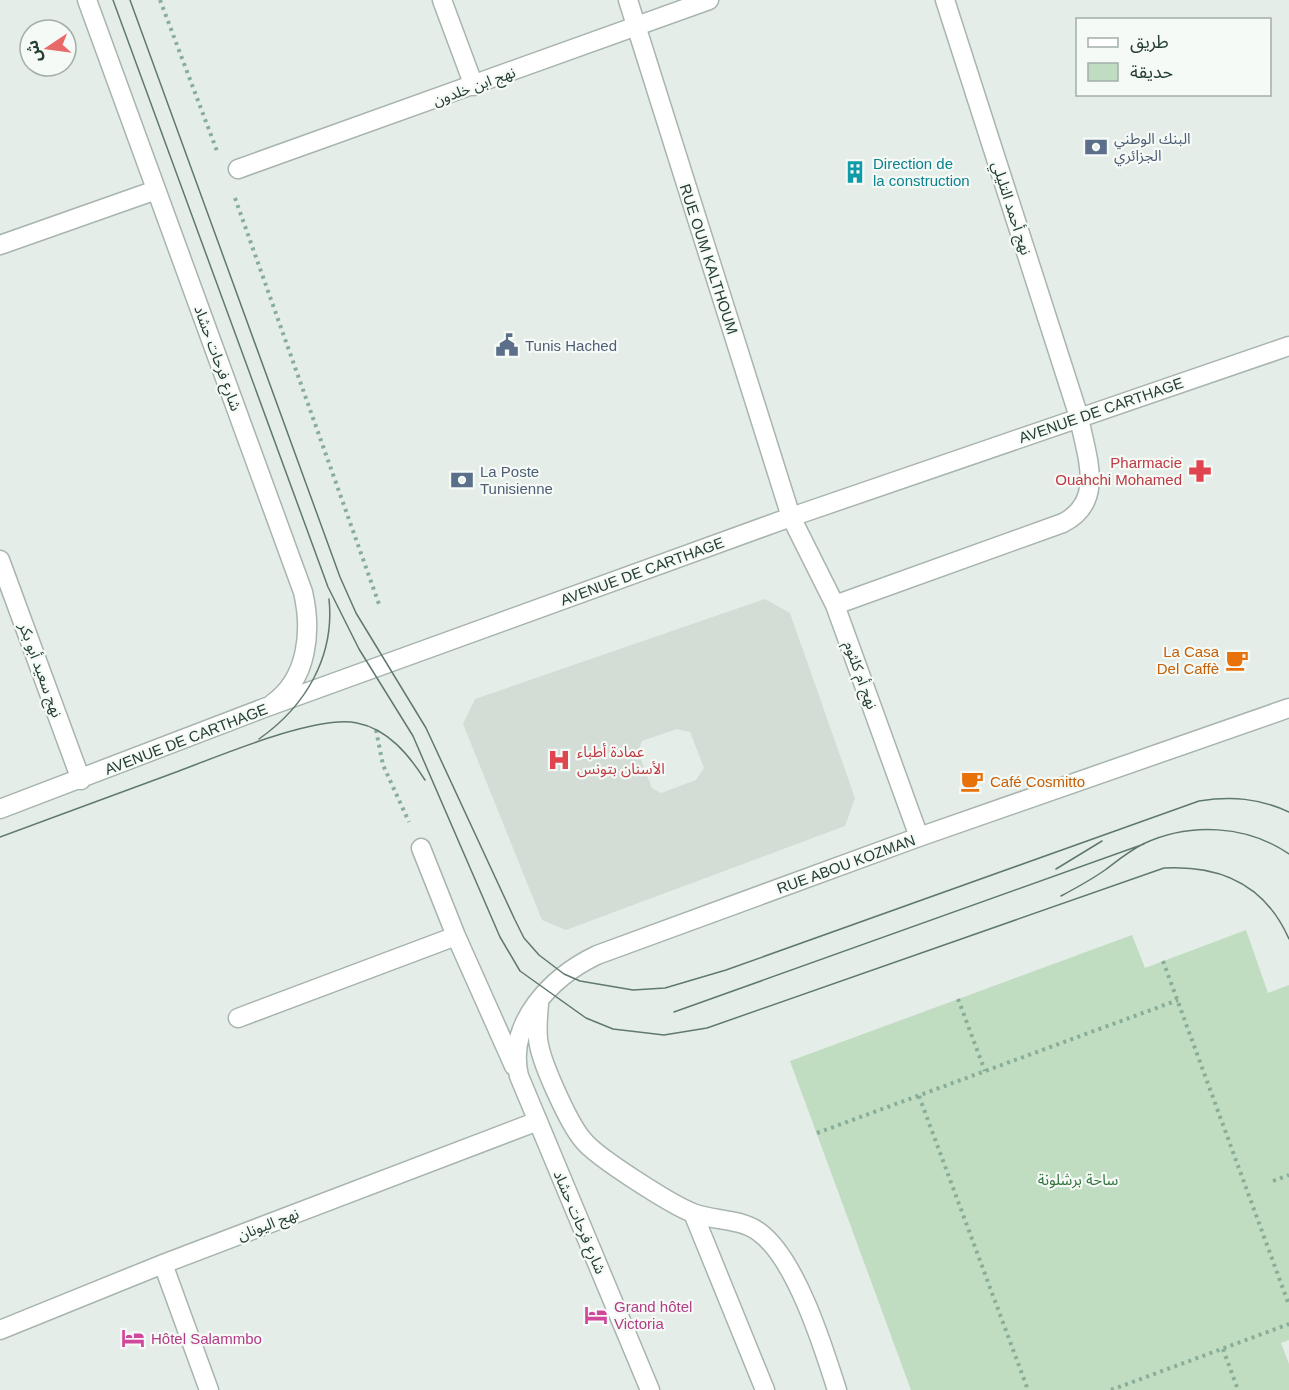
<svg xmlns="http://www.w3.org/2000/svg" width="1289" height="1390" font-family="Helvetica,'Noto Sans Arabic',sans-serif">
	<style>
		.built { fill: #d3ddd6; fill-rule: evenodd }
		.green { fill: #c0dcc1 }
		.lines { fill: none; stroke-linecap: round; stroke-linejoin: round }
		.minor-casing { stroke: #a8b5ae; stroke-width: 21 }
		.path { stroke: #88ae99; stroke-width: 4; stroke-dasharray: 3 4.5; stroke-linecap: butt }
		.minor { stroke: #fff; stroke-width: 18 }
		.tram { stroke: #60796d; stroke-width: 1.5 }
		.labels { text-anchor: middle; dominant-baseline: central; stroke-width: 4.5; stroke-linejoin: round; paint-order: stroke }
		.street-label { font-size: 15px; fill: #253e32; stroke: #f5faf7 }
		.service-label { font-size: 15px; fill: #4e5e75; stroke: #f5faf7; text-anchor: start }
		.culture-label { font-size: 15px; fill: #0d838f; stroke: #f5faf7; text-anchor: start }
		.health-label { font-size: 15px; fill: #be3a42; stroke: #f5faf7; text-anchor: end }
		.food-label { font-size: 15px; fill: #c56008; stroke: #f5faf7; text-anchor: end }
		.park-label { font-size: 15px; fill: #32723c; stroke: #f5faf7 }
		.hotel-label { font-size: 15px; fill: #b23c85; stroke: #f5faf7; text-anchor: start }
	</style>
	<rect width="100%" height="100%" fill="#e5ede8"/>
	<path class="built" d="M 765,599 L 790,613 L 855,798 L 845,826 L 566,930 L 542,920 L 463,724 L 475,699 ZM 677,729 L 690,732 L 704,768 L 696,780 L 661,793 L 652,788 L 638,752 L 642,741 Z"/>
	<path class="green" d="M 1246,930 L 1268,993 L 1289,985 L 1289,1340 L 1281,1343 L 1289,1364 L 1289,1390 L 911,1390 L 790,1061 L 1132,935 L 1145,968 Z"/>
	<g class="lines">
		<g class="minor-casing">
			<path id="minor" d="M 87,0 L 303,592 C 312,631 308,679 272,704
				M 442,0 L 474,86
				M 628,0 L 791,517 L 835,605 L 919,837
				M 238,169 L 709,0
				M 0,245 L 156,190
				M 0,560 L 81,780
				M 835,605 L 1063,523 C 1106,501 1086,456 1079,417 L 945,0
				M 0,809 L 264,708 L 791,517 L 1289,346
				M 421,848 L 456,936 L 514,1066
				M 539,1004 C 538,1017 536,1032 539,1045 C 543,1066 569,1124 583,1140 C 596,1157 672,1205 693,1213 C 714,1221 740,1218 759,1232 C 796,1259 823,1346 837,1390
				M 238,1018 L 456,936
				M 693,1213 L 765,1390
				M 163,1264 L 209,1390
				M 0,1330 L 163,1264 L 538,1121
				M 650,1390 L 519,1076 C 506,1022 553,976 597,955 L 919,837 L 1289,708"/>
		</g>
		<path class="path" d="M 160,0 L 217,151
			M 235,198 L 380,607
			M 376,730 L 383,765 L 409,822
			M 1163,961 L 1289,1305
			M 958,999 L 985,1071
			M 919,1096 L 1028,1390
			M 817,1133 L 1178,1000
			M 1273,1181 L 1289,1175
			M 1223,1349 L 1238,1390
			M 1111,1390 L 1289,1324"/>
		<use href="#minor" class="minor"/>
		<path class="tram" d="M 113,0 L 328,587 L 359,649 L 413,736 L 500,937 L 520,971 L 586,1018 L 613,1029 L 664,1035 L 707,1028 L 1164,868 C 1220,865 1265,884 1289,939
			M 130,0 L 340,577 L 356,613 L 426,728 L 515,920 L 524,938 L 539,955 L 564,974 L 580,981 L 633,990 L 665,988 L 726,970 L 1199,801 C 1231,796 1259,798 1289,812
			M 259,739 C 306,706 335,656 329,599
			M 0,837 C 60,815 119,793 179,771 C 219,756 318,714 357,723 C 388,729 409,755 425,780
			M 1056,869 L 1102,841
			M 1061,896 C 1076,888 1091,880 1105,870 C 1117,861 1129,851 1143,844 C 1190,822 1247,825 1289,854
			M 674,1012 L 1144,844"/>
	</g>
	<defs>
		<g id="bank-bare" transform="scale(1.8)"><path d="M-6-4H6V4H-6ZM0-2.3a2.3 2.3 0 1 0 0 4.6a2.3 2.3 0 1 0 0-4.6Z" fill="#5c6f8a" stroke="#f5faf7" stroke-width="2.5" paint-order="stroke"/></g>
		<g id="building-bare" transform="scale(1.8)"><path d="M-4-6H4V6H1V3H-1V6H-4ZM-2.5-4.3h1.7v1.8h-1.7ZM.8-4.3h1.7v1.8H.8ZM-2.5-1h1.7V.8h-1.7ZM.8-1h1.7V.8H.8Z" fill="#0f9aa8" stroke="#f5faf7" stroke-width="2.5" paint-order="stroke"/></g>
		<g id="civic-bare" transform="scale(1.8)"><path d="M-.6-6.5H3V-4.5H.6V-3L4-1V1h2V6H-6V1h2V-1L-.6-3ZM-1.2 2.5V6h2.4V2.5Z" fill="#5c6f8a" stroke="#f5faf7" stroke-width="2.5" paint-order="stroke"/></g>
		<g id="pharmacy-bare" transform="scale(1.8)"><path d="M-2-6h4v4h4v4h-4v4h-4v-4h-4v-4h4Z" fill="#e0444e" stroke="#f5faf7" stroke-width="2.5" paint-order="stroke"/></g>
		<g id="cafe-bare" transform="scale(1.8)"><path d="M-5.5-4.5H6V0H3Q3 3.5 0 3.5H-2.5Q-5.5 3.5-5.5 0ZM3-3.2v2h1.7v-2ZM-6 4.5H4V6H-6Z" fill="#e8710a" stroke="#f5faf7" stroke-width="2.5" paint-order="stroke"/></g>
		<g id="hospital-bare" transform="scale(1.8)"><path d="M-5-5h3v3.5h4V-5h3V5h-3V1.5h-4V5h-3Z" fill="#e0444e" stroke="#f5faf7" stroke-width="2.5" paint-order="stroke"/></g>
		<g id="hotel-bare" transform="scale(1.8)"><path d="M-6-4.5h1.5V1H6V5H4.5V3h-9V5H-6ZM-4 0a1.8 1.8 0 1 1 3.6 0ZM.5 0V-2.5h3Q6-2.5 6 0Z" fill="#d1479c" stroke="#f5faf7" stroke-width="2.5" paint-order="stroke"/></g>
	</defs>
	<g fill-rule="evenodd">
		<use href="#bank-bare" x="1096" y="147"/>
		<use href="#building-bare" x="855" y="172"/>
		<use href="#civic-bare" x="507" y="345"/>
		<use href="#pharmacy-bare" x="1200" y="471"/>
		<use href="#bank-bare" x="462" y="480"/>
		<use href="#cafe-bare" x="1237" y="660"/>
		<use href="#hospital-bare" x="559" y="760"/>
		<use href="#cafe-bare" x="972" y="781"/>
		<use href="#hotel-bare" x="596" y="1315"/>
		<use href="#hotel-bare" x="133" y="1338"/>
	</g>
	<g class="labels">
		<g class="street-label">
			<text transform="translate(474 86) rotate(-20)">نهج ابن خلدون</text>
			<text transform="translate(1012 208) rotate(72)">نهج أحمد التليلي</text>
			<text transform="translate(709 259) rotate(72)">RUE OUM KALTHOUM</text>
			<text transform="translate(218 358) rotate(70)">شارع فرحات حشاد</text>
			<text transform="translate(1101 410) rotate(-19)">AVENUE DE CARTHAGE</text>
			<text transform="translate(642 571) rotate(-20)">AVENUE DE CARTHAGE</text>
			<text transform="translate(41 670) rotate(70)">نهج سعيد أبو بكر</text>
			<text transform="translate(861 675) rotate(70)">نهج أم كلثوم</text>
			<text transform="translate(186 739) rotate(-21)">AVENUE DE CARTHAGE</text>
			<text transform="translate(846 864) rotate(-20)">RUE ABOU KOZMAN</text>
			<text transform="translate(580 1222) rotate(67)">شارع فرحات حشاد</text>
			<text transform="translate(268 1224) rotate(-21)">نهج اليونان</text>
		</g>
		<g class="service-label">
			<text x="1114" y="138">البنك الوطني<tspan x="1114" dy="17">الجزائري</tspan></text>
			<text x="525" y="345">Tunis Hached</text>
			<text x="480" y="471">La Poste<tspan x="480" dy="17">Tunisienne</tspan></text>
		</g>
		<g class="culture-label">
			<text x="873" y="163">Direction de<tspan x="873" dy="17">la construction</tspan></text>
		</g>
		<g class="health-label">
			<text x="1182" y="462">Pharmacie<tspan x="1182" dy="17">Ouahchi Mohamed</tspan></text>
			<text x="577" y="751" text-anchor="start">عمادة أطباء<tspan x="577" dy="17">الأسنان بتونس</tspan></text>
		</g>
		<g class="food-label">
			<text x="1219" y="651">La Casa<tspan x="1219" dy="17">Del Caffè</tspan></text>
			<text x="990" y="781" text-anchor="start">Café Cosmitto</text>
		</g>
		<g class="park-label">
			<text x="1078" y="1179">ساحة برشلونة</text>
		</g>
		<g class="hotel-label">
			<text x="614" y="1306">Grand hôtel<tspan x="614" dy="17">Victoria</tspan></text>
			<text x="151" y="1338">Hôtel Salammbo</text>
		</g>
	</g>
	<rect x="1076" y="18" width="195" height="78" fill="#f5faf7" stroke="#a2afa8" stroke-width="1.5"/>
	<rect x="1088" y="38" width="30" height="9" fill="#ffffff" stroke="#a2afa8" stroke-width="1.5"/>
	<text x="1130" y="48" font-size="18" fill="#253e32">طريق</text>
	<rect x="1088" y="63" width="30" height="18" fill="#c0dcc1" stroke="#a2afa8" stroke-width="1.5"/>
	<text x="1130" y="78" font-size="18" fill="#253e32">حديقة</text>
	<g transform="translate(48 48) rotate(257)"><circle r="28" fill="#f5faf7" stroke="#a2afa8" stroke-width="1.5"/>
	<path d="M0-4.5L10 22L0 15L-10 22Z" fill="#e86a68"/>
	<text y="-9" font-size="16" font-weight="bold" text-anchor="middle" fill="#253e32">ش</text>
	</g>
</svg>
